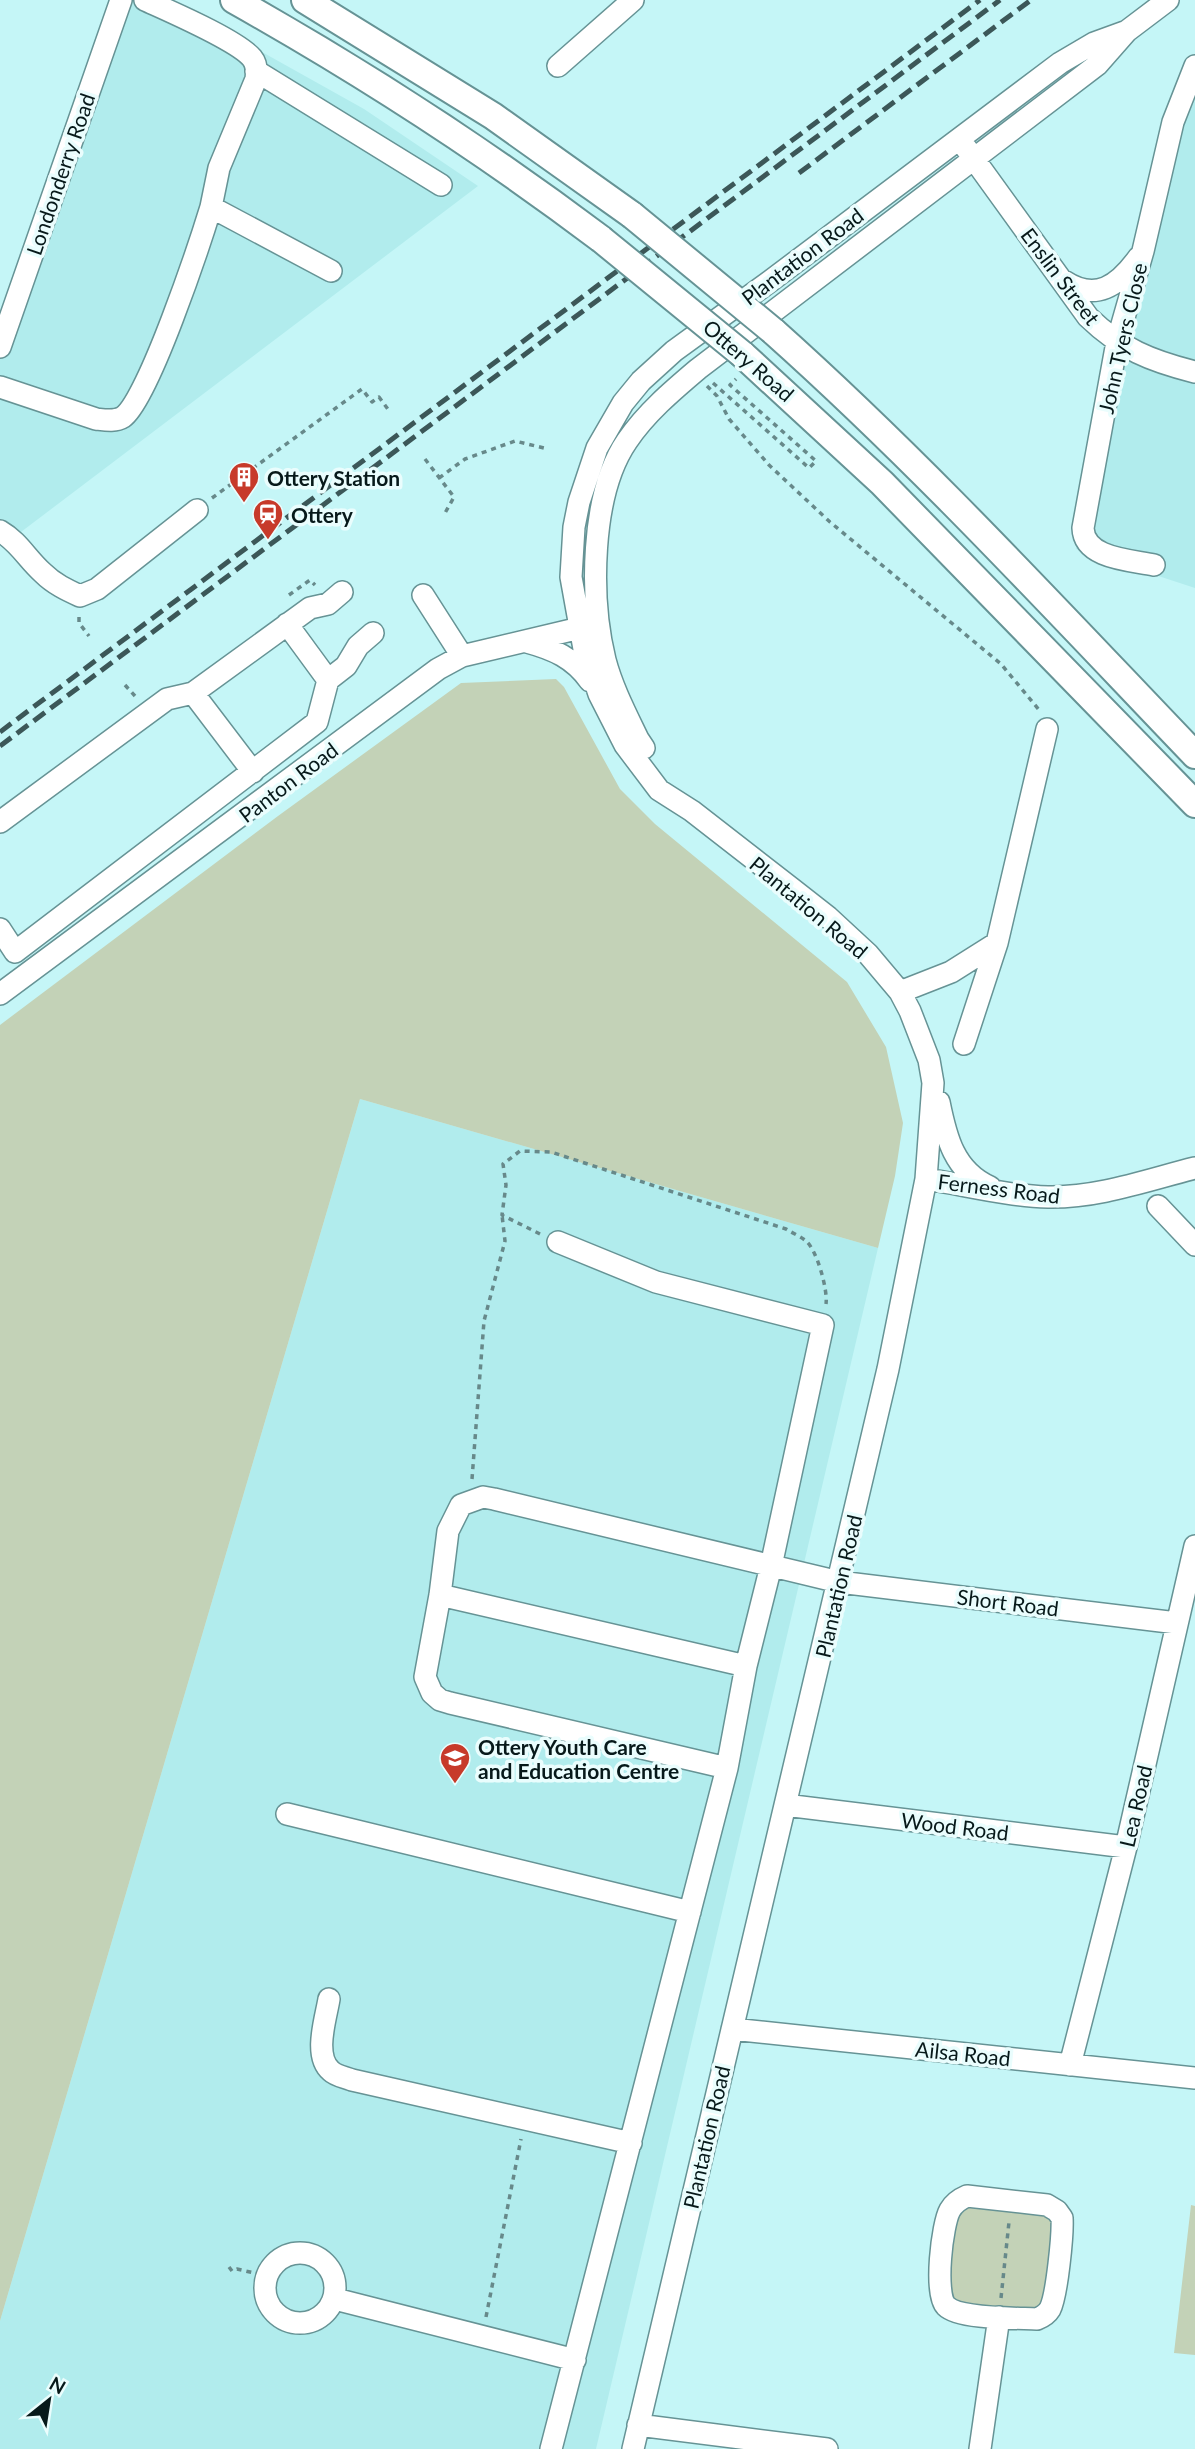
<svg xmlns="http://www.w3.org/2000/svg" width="1195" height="2449" font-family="Lato,sans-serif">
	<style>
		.built { fill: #b1eced }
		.green { fill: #c3d2b7 }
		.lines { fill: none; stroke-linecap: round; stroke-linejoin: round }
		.minor-casing { stroke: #669395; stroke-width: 24 }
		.major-casing { stroke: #669395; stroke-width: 30 }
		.path { stroke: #67898a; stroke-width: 3.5; stroke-dasharray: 5 5; stroke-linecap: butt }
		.minor { stroke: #fff; stroke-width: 21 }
		.major { stroke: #fff; stroke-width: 26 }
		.rail { stroke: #3c5758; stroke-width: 5; stroke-dasharray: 14 7; stroke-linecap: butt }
		.major-bridge-casing { stroke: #669395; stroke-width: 30; stroke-linecap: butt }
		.major-bridge { stroke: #fff; stroke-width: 26 }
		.labels { text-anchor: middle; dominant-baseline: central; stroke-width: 7; stroke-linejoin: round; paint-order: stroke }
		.street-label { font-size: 21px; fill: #07191a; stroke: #eafdfd }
		.poi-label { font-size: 21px; font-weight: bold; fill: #07191a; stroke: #eafdfd; text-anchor: start }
	</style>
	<rect width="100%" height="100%" fill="#c5f6f7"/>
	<path class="built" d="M 121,0 L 169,0 L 364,109 L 478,186 L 13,538 L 0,531 L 0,347 Z
		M 1195,72 L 1195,588 L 1076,549 L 1098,443 Z
		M 360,1099 L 878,1248 L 596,2449 L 0,2449 L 0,2321 Z"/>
	<path class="green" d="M 556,679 L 564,687 L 620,789 L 655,824 L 847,982 L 886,1047 L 903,1123 L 895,1176 L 878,1248 L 360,1099 L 0,2321 L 0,1025 L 278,816 L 461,683 Z
		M 1191,2205 L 1195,2206 L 1195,2355 L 1174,2353 Z
		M 970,2206 L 1045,2215 L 1053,2225 L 1046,2299 L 1035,2311 L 964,2306 L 951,2299 C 946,2283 947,2224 960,2211 C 962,2208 966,2208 970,2206 Z"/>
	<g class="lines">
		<g class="minor-casing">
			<path id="minor" d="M 145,0 C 169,11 237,40 252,58 C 257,64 257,71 256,79 L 219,168 L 211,207 L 331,271
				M 558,66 L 633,0
				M 256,71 L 441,185
				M 966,148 L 1088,317 C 1121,349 1151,361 1195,372
				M 1064,281 C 1096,302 1118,286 1139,257
				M 0,347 L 121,0
				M 0,387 L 96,419 C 105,420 115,422 123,417 C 148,400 200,243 211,207
				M 0,531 C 19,542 27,559 43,573 C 54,584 67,590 80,596 L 97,589 L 197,510
				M 1154,565 C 1131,560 1084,559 1083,528 L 1117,342 L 1143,251 L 1173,122 L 1195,66
				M 423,595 L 462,656
				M 287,624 L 328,680
				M 527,642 C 553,649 574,658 590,681
				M 193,693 L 253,772
				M 644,748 L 638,739 C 626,714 612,687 605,660 C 590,599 590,495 627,441 C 646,413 672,391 698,369 L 1097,65 L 1126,32
				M 0,822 L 167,699 L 193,693 L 310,608 L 328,604 L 342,592
				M 0,929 L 15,952 L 317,722 L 328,680 L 346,666 L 358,646 L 373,633
				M 900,992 L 951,972 L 997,943
				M 0,994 L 438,669 L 462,656 L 580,628 L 591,630
				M 964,1044 L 997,943 L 1047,729
				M 939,1102 C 946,1137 954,1171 990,1187
				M 926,1179 C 966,1185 1008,1196 1048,1197 C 1098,1198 1147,1180 1195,1168
				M 1158,1206 L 1195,1245
				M 440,1595 L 746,1666
				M 727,1768 L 450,1703 L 440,1700 L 432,1693 L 425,1677 L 440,1595 L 448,1531 L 461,1505 L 483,1497 L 494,1499 L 839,1582 L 1177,1623
				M 785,1805 L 1126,1847
				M 287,1814 L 690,1912
				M 329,1999 C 326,2018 313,2056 331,2071 C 336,2076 345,2077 352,2080 L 631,2143
				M 732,2029 L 1195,2078
				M 1070,2065 L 1126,1847 L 1195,1546
				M 967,2196 L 1047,2205 L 1057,2211 L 1062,2218 C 1063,2234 1057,2295 1050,2309 C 1047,2314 1042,2317 1037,2319 C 1017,2318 959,2319 946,2306 C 934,2294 942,2224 950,2210 C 954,2203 960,2199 967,2196 Z
				M265 2288a35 35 0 1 1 70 0a35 35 0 1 1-70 0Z
				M 335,2299 L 575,2360
				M 638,2425 L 827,2449
				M 551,2449 L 727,1768 L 746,1666 L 771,1566 L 823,1325 L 656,1282 L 558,1242
				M 633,2449 L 888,1369 L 926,1179 L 933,1083 L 929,1060 L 910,1011 L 900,992 L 868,954 L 828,917 L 791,888 L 692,811 L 659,790 L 625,745 L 599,694 L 584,649 L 571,577 L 574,527 L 579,502 L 597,448 L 623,403 L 641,381 L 674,351 L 769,282 L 1060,63 L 1094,43 L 1127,31 L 1168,0
				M 980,2449 L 999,2317"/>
		</g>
		<g class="major-casing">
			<path id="major" d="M 234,0 C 362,72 483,150 601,239
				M 305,0 L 493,116 L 632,215
				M 773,331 C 922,464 1057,611 1195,755
				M 742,354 L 882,483 L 1195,804"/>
		</g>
		<path class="path" d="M 713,383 L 809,468 L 816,461 L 730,385 L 736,379
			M 707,386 L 717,396 L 729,419 L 769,465 L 830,522 L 1001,664 L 1040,711
			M 425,459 L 454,497 L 445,513
			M 439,478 L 465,459 L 515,441 L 548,449
			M 212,498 L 362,389 L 372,402 L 379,397 L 390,412
			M 289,595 L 310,580 L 315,585
			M 79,617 L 79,623 L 89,636
			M 125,685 L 135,696
			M 540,1234 L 502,1215 L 506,1185 L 503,1164 L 520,1151 L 551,1152 L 786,1229 C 792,1233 800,1236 806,1241 C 817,1250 828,1290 826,1304
			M 472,1479 L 484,1321 L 505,1241 L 502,1215
			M 229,2267 L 232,2271 L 237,2269 L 267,2276
			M 1001,2298 L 1009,2222
			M 486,2317 L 521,2139"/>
		<use href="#minor" class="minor"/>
		<use href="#major" class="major"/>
		<path class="rail" d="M 799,173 L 1031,0
			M 0,732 L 980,0
			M 0,746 L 1000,0"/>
		<g class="major-bridge-casing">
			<path id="major-bridge" d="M 632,215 L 773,331
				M 601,239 L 742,354"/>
		</g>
		<use href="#major-bridge" class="major-bridge"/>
	</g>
	<defs>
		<g id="building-pin" transform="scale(1.575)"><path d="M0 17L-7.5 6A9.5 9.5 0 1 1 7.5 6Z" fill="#c73a2a" stroke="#eafdfd"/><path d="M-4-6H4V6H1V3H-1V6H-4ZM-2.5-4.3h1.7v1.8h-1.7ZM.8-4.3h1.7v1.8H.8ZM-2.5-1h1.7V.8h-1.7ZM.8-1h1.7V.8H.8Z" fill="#fff"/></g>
		<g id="station-pin" transform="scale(1.575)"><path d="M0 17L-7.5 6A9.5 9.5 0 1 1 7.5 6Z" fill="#c73a2a" stroke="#eafdfd"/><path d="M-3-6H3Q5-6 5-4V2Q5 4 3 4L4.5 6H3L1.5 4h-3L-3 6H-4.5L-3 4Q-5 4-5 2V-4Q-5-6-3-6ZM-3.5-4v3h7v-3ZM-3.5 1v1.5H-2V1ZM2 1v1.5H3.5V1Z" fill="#fff"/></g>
		<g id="school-pin" transform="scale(1.575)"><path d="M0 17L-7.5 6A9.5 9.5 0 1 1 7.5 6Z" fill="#c73a2a" stroke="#eafdfd"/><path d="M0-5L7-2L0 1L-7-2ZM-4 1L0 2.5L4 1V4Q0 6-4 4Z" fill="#fff"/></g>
	</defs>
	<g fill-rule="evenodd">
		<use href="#building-pin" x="244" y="477"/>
		<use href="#station-pin" x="268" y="514"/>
		<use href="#school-pin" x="455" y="1758"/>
	</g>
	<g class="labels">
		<g class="street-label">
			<text transform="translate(60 174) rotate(-71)">Londonderry Road</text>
			<text transform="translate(802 256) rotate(-37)">Plantation Road</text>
			<text transform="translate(1061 276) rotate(53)">Enslin Street</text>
			<text transform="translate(1122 338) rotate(-77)">John Tyers Close</text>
			<text transform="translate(749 360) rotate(41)">Ottery Road</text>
			<text transform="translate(288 782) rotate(-37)">Panton Road</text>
			<text transform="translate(809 907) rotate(40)">Plantation Road</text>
			<text transform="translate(999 1188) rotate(7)">Ferness Road</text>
			<text transform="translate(838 1586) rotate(-77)">Plantation Road</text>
			<text transform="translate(1008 1602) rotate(7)">Short Road</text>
			<text transform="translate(1135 1806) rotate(-77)">Lea Road</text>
			<text transform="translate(955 1826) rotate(7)">Wood Road</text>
			<text transform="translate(963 2053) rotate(6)">Ailsa Road</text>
			<text transform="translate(706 2137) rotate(-77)">Plantation Road</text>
		</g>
		<g class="poi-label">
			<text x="267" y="477">Ottery Station</text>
			<text x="291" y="514">Ottery</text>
			<text x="478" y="1746">Ottery Youth Care<tspan x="478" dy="24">and Education Centre</tspan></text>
		</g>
	</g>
	<g transform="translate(49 2400) rotate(30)" stroke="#eafdfd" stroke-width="5" paint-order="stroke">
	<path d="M0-5L12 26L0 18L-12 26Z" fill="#07191a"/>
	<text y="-10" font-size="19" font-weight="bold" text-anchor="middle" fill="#07191a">N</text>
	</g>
</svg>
